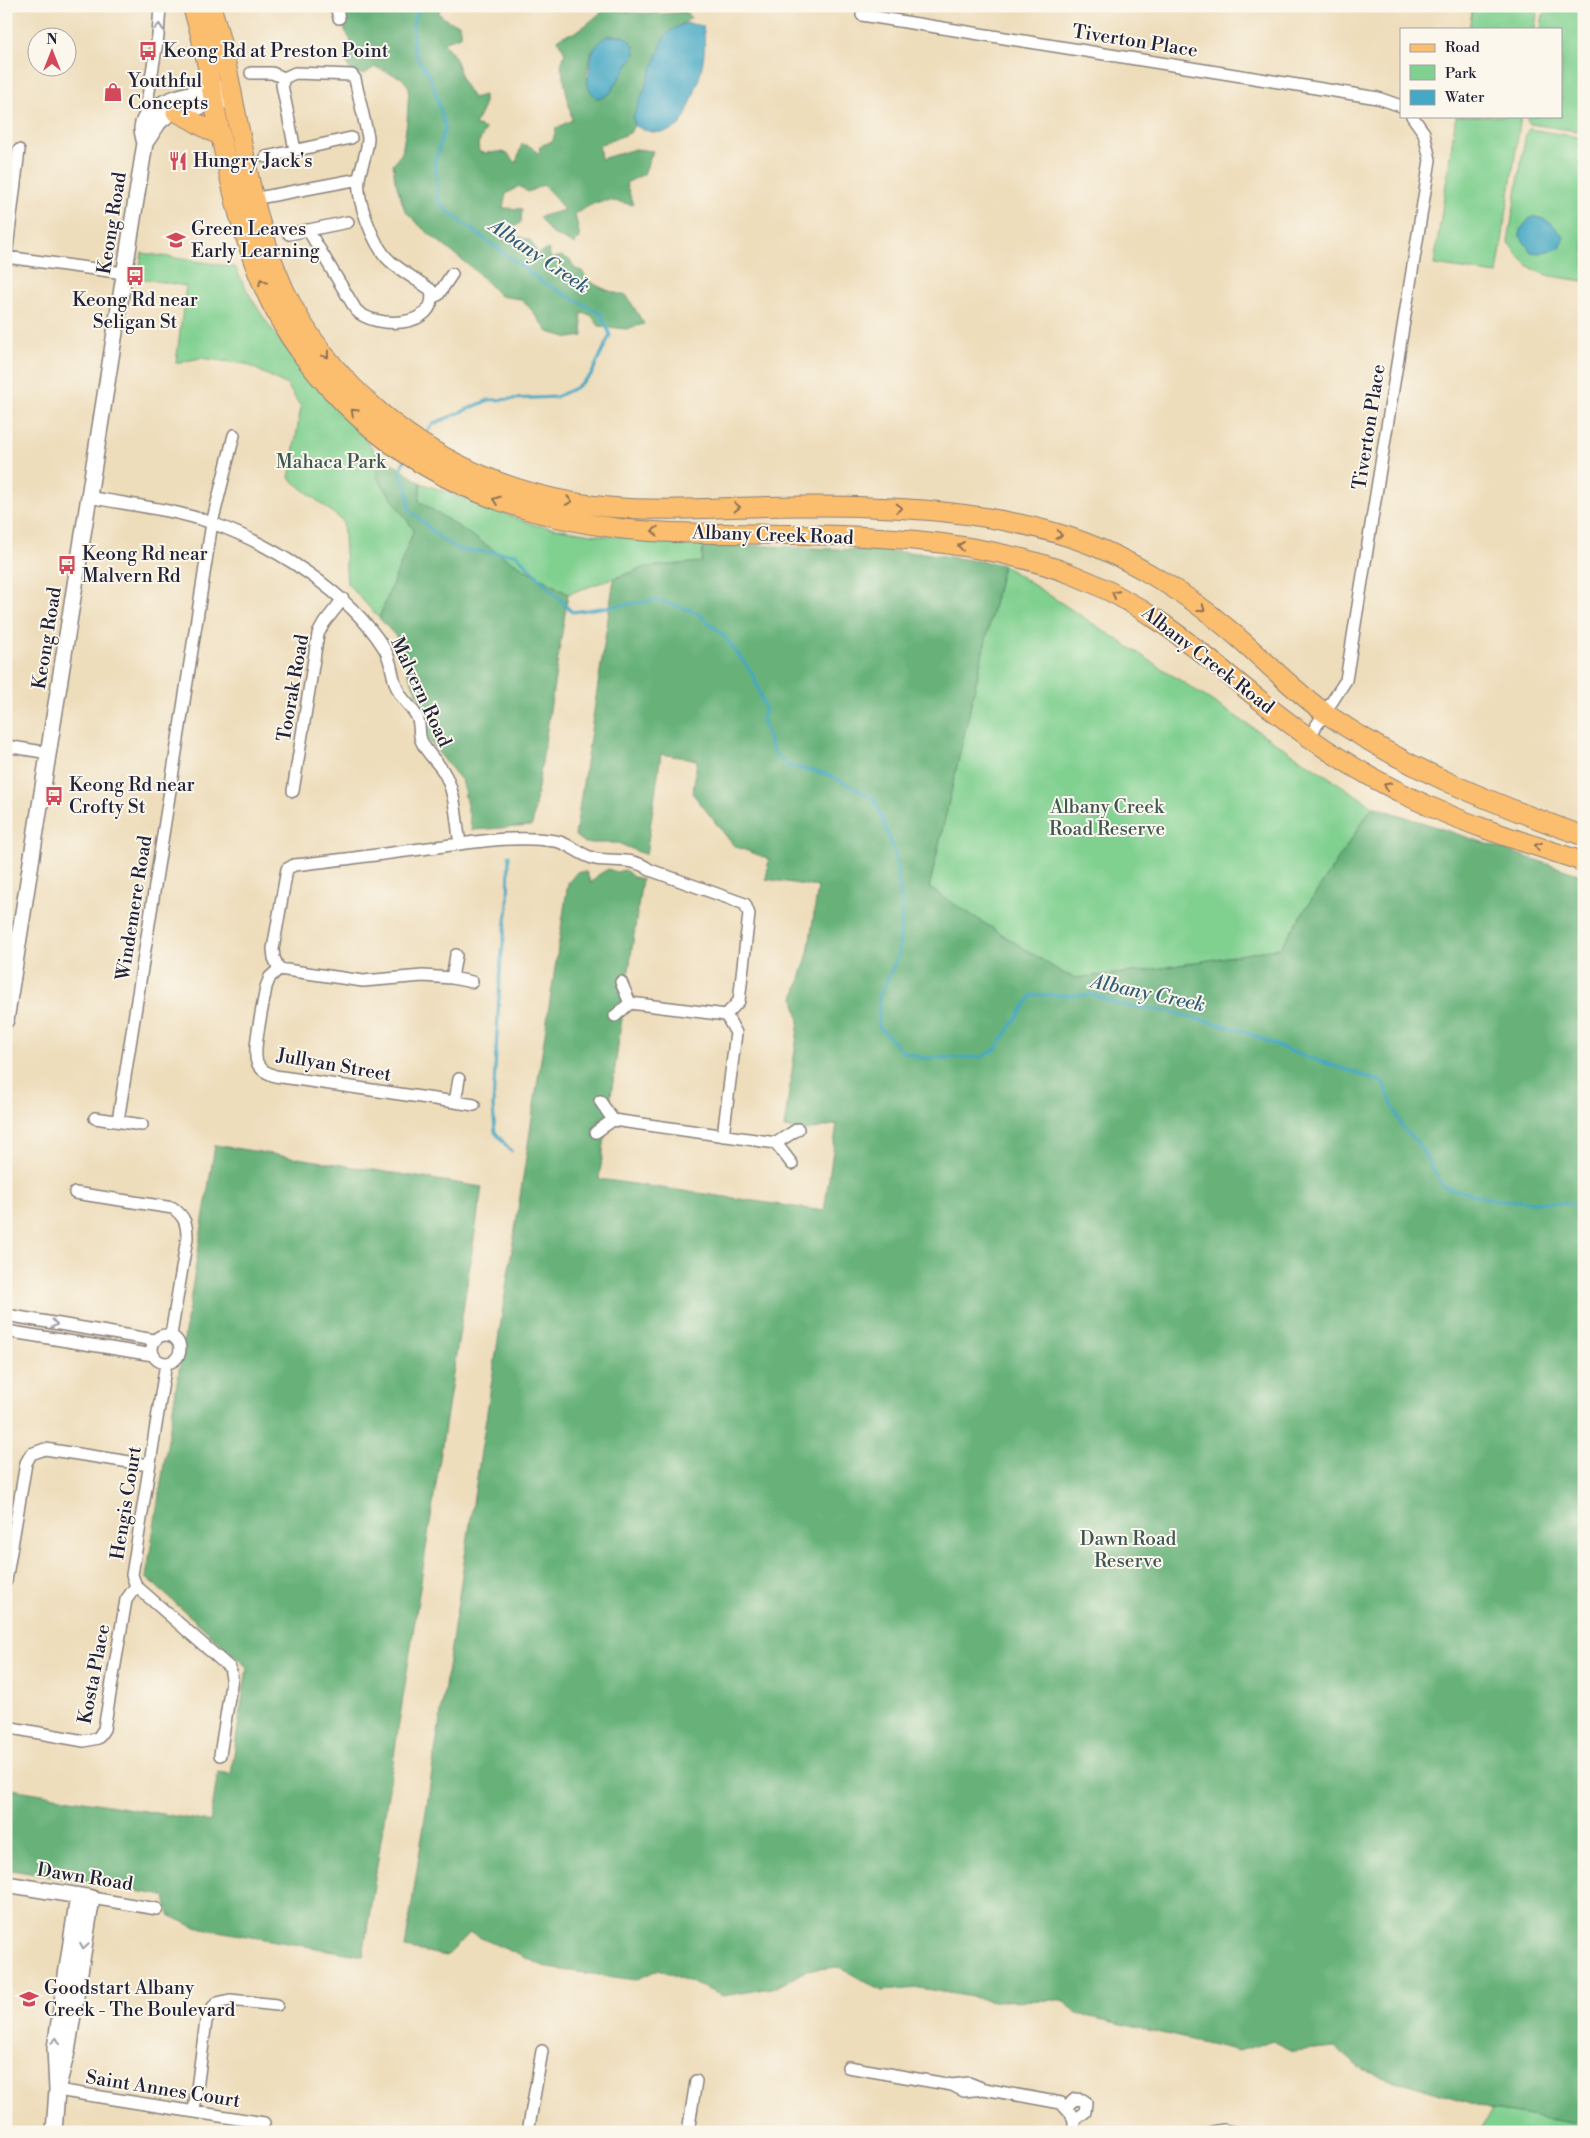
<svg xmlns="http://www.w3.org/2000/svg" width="1590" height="2138" font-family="'Libre Bodoni',serif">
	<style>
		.green { fill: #80d090; stroke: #517966 }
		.forest { fill: #68b27a; stroke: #456a5a; fill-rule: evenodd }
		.water { fill: #45a8c5; stroke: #346580 }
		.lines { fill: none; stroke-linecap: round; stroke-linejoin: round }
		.stream { stroke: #45a8c5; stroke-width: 3 }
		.minor-casing { stroke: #88807b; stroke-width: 14 }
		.tertiary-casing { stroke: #88807b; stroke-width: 18 }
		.primary-casing { stroke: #88807b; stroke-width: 21 }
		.minor { stroke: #fff; stroke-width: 11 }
		.tertiary { stroke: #fff; stroke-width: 15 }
		.primary { stroke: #fbbd6e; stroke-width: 19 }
		.oneway { stroke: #9c9ca7 }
		.oneway2 { stroke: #8e7054 }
		.labels { text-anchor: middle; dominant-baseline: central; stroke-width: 4; stroke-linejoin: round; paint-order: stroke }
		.street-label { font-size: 19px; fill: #22223b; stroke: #fbf7ec }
		.poi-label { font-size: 19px; fill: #22223b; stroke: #fbf7ec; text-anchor: start }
		.park-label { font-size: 19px; fill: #3e5654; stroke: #fbf7ec }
		.water-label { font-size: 20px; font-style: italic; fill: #325e79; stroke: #fbf7ec }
	</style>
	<rect width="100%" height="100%" fill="#fbf7ec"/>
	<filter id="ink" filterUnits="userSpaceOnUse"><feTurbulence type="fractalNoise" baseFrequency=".02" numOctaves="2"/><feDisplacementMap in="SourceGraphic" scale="10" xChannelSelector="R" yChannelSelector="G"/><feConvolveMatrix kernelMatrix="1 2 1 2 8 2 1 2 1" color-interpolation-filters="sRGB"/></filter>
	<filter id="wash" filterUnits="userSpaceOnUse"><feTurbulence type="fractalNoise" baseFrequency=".0096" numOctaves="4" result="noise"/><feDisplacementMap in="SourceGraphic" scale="20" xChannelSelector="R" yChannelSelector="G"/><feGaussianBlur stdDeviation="1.12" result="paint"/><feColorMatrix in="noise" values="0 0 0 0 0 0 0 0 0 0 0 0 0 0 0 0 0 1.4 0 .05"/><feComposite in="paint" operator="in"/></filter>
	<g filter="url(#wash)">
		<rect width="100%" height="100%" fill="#edb"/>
		<path class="green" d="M 1473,6 L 1538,6 L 1535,29 L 1469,29 Z
			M 1553,6 L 1584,6 L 1584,132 L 1530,124 L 1527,119 L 1528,116 L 1561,116 L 1561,29 L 1541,29 L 1543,15 Z
			M 1456,116 L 1521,116 L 1497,274 L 1434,265 Z
			M 1529,129 L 1584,138 L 1584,281 C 1544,275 1532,277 1508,242 L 1526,133 Z
			M 142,253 L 235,267 C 267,337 326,394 376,452 L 377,477 L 414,530 L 379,618 L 347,583 L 343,521 L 289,478 L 301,407 L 287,385 L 246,364 L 201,358 L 176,363 L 186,286 L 138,278 Z
			M 421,483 L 535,525 L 598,535 L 703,543 L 702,562 L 646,567 L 568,594 L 506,558 L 419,501 Z
			M 1003,565 L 1373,806 L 1280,948 L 1144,971 L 1075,978 L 1061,972 L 929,888 Z
			M 1493,2110 L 1584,2125 L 1584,2132 L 1479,2132 Z"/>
		<path class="forest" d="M 364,6 L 443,6 L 438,13 L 448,21 L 459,24 L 461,36 L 443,42 L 455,57 L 462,81 L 473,98 L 484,95 L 484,106 L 475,125 L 486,129 L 478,144 L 479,152 C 498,156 502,144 516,163 L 522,144 L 531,147 L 539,154 L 540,146 L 553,141 L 556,128 L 572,120 L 561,65 L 565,53 L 558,39 C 566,33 571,35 577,31 C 588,25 596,15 608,8 C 620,13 673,16 685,11 L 691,18 L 680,25 L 633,118 L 634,125 L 630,133 L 599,145 L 601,159 L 635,149 L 653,151 L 644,174 L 626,183 L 633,205 C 604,198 600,199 575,214 L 580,238 L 574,244 L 551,233 L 539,217 L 564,210 L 554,196 L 543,185 L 528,192 L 519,186 L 506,194 L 503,208 L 522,209 L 521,222 L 513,228 L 513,235 L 530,240 L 538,254 L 548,249 L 551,259 L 561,256 L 570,260 L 575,269 L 582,271 C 589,286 611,292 627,296 L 644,324 L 626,329 L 599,326 L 591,315 L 581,313 L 583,336 L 570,338 L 548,332 L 530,308 L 520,299 L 500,296 L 477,272 L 422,228 L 405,211 L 395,180 L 393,164 L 402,153 L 407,122 L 409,87 L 402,78 L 375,67 L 364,74 L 352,73 C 344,61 344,53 351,41 L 340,21 L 343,11 ZM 607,36 L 623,36 L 629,63 L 619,78 L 586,77 L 591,53 Z
			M 376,452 L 421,483 L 419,501 L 506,558 L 568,594 L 532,826 L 472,830 L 462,781 L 428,740 L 422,705 L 408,673 L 399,640 L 379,618 L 414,530 L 377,477 Z
			M 703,543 L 924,553 L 1003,565 L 929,888 L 1061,972 L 1075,978 L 1144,971 L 1280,948 L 1373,806 L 1584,876 L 1584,2125 L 1493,2110 L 1362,2070 L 1336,2047 L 1293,2051 L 1273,2041 L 1240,2051 L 1077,2014 L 1062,2000 L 994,2001 L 920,1988 L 882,1991 L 839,1967 L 807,1970 L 777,1987 L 723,1996 L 659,1969 L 636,1980 L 548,1968 L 470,1933 L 447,1956 L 405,1948 L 568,883 L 577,872 L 586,872 L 591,883 L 598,875 L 608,869 L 616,872 L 625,870 L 633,877 L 642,879 L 599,1179 L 824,1211 L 837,1124 L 805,1131 L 784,1128 L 799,1021 L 794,998 L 808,953 L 818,887 L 766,879 L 769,859 L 734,846 L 693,794 L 697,760 L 661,754 L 646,855 L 618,843 L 585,843 L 575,836 L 614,579 L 646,567 L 702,562 Z
			M 215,1145 L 482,1187 L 363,1956 L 194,1927 L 169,1915 L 165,1897 L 160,1895 L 6,1869 L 6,1788 L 210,1822 L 218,1772 L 231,1774 L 247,1667 L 146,1577 Z"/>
		<path class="water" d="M 686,23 L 703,26 C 708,53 700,78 691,102 C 687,110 685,121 678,126 C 665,136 647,133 634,125 L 633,118 L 665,36 L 673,29 Z
			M 607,36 L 623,36 L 629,40 L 634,46 L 635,54 L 611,92 L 604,97 L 597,98 C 584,86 588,81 590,65 C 592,50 594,46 607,36 Z
			M 1531,217 C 1547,216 1554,226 1564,237 L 1560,248 L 1539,253 L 1531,252 L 1520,236 L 1520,230 Z"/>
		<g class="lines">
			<path class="stream" d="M 420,6 L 413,23 L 414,52 L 432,80 L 445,127 L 435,162 L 438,200 L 447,211 L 544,283 L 601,314 L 610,335 L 591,375 L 575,388 L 556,397 L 489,400 L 433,424 L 423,437
				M 405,460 C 396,472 404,479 408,492 C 409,497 409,503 409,509 L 440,538 L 459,550 L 516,554 L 572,612 L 657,600 L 696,612 L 724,636 L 753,674 L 765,709 L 762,719 L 772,749 L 778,757 L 788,766 L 827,774 L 874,798 L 895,853 L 902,910 L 899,954 L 879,998 L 879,1027 L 903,1052 L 922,1058 L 981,1057 L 995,1050 L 1032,995 L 1093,995 L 1121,1005 L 1167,1011 L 1238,1029 L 1292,1052 L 1383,1082 L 1403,1129 L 1417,1142 L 1444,1187 L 1496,1200 L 1578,1204 L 1584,1208
				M 509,855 L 508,906 L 501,960 L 493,1106 L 495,1132 L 511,1151"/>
		</g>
	</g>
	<g filter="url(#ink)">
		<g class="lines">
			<g class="minor-casing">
				<path id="minor" d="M 336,6 L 339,18
					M 862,15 L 1378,98 L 1401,106
					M 251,73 L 272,73 L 284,78
					M 144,121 L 158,36 L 160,6
					M 19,150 L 6,257 L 124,273
					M 295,150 L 282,85 L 284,78 L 295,73 L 352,75 L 355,79 L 368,137 C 368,152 361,165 359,179 C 356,200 374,247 390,261 C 402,272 418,280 431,290 C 440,329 373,329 356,310 L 308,230
					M 266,157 L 351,138
					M 253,199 L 359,179
					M 289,234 L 348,222
					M 433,296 L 438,295 L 452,274
					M 89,497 C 130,505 172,509 212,523 C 273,545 349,592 384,648 C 393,663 391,677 398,690 C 402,700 411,706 416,715 C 421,723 418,732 421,740 C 426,753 436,760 443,771 C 456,791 456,821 460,844
					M 1309,737 L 1346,680 L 1430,160 L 1424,133 L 1412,116
					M 6,746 L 49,753
					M 293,791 L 318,634 L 324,623 L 343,599
					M 456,955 L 452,978 L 472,982
					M 279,969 L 363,981 L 423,976 L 452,978
					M 630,1003 L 726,1015
					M 615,1016 L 630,1003 L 621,982
					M 459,1079 L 455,1102 L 474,1105
					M 455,1102 L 275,1076 C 267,1073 260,1070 257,1062 C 252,1050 264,1002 266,987 L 270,977 L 279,969 L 274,958 L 273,949 L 287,869 L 294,865 C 342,860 390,853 437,847 C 476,842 516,835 555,841 C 570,843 580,856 596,859 C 616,862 633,857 650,870 L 745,904 L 749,914 L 739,1001 L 726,1015 L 736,1033 L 723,1136
					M 95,1118 L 142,1125
					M 613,1120 L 776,1143
					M 118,1121 L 212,523 L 234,435
					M 596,1132 L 613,1120 L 600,1101
					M 792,1164 L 776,1143 L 798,1129
					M 75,1193 L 173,1208 C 185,1217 187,1224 187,1238 L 171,1335
					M 6,1315 L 154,1340
					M 6,1331 L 153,1355
					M152 1349a14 14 0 1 1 28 0a14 14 0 1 1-28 0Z
					M 166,1363 L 132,1575 L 136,1586 L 230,1668 L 232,1678 L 220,1755
					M 6,1581 L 26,1463 L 31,1454 L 45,1449 L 149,1465
					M 6,1727 L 84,1741 L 98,1738 L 104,1729 L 126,1600 L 136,1586
					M 92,1898 L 157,1909
					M 848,2067 L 952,2085 L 964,2091 L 984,2089
					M 952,2085 L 969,2083 L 984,2089 L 1061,2103 L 1071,2114 L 1074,2120 L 1074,2132
					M 57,2090 L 264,2123
					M 1066,2107 L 1075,2099 L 1083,2100 L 1086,2102 L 1085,2112 L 1074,2120
					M 194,2111 L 206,2021 L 213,2007 L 217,2003 L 230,2000 L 277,2005
					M 528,2132 L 542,2051
					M 688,2132 L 696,2081
					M 1212,2132 L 1224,2130 L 1234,2132"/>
			</g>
			<g class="tertiary-casing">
				<path id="tertiary" d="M 145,143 L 159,122 L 169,114 L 232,99
					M 6,1020 L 145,143 C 144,139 142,133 142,128 C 145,97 205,91 229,87
					M 6,1884 L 92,1898 L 67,2052 L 57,2090
					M 54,2132 L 57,2090 L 55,2048 L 78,1896"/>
			</g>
			<g class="primary-casing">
				<path id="primary" d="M 192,6 C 203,38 208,70 214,103 C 228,171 240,238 270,301 C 294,352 334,398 377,433 C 446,488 529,517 616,528 C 661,534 706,533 751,534 C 858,535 970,536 1071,574 C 1166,610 1226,679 1307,736 C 1346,764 1388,788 1431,807 C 1479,829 1534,845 1584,862
					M 211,6 C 240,100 243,198 284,289 C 306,337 342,380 382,414 C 446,468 525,499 608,507 C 674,513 745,505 812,506 C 897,506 985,511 1066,536 C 1121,553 1184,591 1227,628 C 1261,656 1292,690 1328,715 C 1407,769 1494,804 1584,836
					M 176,112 C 192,119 205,129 221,136"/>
			</g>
			<use href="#minor" class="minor"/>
			<use href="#tertiary" class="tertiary"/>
			<use href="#primary" class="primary"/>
		</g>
		<defs><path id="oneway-chevron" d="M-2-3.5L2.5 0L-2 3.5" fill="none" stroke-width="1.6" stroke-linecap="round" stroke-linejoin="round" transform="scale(1.25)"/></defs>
		<g class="oneway">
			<use href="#oneway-chevron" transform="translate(159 27) rotate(-85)"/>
			<use href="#oneway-chevron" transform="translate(54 1324) rotate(10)"/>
			<use href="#oneway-chevron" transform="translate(84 1946) rotate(99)"/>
			<use href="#oneway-chevron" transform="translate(56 2041) rotate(-82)"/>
		</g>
		<g class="oneway2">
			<use href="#oneway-chevron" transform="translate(262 282) rotate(-113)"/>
			<use href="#oneway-chevron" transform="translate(326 355) rotate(53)"/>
			<use href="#oneway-chevron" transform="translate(354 412) rotate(-137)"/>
			<use href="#oneway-chevron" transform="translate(496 500) rotate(-160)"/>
			<use href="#oneway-chevron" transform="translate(569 501) rotate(10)"/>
			<use href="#oneway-chevron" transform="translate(737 507) rotate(-1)"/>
			<use href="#oneway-chevron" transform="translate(899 508) rotate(2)"/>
			<use href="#oneway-chevron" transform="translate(655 531) rotate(-177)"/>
			<use href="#oneway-chevron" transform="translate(1059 535) rotate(14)"/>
			<use href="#oneway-chevron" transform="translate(961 546) rotate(-173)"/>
			<use href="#oneway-chevron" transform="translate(1115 594) rotate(-152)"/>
			<use href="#oneway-chevron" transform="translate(1202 609) rotate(36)"/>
			<use href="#oneway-chevron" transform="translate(1387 786) rotate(-152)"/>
			<use href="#oneway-chevron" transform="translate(1538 846) rotate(-160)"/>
		</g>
	</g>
	<defs>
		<g id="bus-bare" transform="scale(1.5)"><path d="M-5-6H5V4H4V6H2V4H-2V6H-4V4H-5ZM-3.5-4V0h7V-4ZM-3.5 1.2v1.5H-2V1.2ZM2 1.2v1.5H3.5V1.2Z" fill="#d1495b" stroke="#fbf7ec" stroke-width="2.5" paint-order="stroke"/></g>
		<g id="shop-bare" transform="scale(1.5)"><path d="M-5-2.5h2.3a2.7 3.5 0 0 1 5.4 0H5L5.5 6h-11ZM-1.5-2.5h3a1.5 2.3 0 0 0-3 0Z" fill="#d1495b" stroke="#fbf7ec" stroke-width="2.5" paint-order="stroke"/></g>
		<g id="restaurant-bare" transform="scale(1.5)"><path d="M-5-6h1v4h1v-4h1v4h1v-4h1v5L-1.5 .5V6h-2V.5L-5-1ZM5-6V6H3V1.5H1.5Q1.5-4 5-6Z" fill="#d1495b" stroke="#fbf7ec" stroke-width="2.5" paint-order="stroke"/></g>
		<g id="school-bare" transform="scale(1.5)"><path d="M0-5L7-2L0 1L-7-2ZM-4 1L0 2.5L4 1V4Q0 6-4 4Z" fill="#d1495b" stroke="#fbf7ec" stroke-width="2.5" paint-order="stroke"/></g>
	</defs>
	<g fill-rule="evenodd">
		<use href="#bus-bare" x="148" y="51"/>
		<use href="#shop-bare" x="113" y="92"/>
		<use href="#restaurant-bare" x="178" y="161"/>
		<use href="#school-bare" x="176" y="240"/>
		<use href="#bus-bare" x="135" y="276"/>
		<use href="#bus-bare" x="67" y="565"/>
		<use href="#bus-bare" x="54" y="796"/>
		<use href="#school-bare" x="29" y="1999"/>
	</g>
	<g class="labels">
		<g class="street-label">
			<text transform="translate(1135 41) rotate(9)">Tiverton Place</text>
			<text transform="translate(112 223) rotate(-81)">Keong Road</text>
			<text transform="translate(1369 427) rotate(-81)">Tiverton Place</text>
			<text transform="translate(773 535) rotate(2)">Albany Creek Road</text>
			<text transform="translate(47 638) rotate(-81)">Keong Road</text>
			<text transform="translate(1208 660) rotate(38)">Albany Creek Road</text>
			<text transform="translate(293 688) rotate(-80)">Toorak Road</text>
			<text transform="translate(421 692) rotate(65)">Malvern Road</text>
			<text transform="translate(134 908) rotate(-81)">Windemere Road</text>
			<text transform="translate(334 1065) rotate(10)">Jullyan Street</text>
			<text transform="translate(126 1503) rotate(-81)">Hengis Court</text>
			<text transform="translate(94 1674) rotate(-79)">Kosta Place</text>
			<text transform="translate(85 1877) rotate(9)">Dawn Road</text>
			<text transform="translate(163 2089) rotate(9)">Saint Annes Court</text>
		</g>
		<g class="poi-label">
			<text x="163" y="51">Keong Rd at Preston Point</text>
			<text x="128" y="81">Youthful<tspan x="128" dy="22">Concepts</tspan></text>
			<text x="193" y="161">Hungry Jack's</text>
			<text x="191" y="229">Green Leaves<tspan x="191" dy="22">Early Learning</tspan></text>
			<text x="135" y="300" text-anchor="middle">Keong Rd near<tspan x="135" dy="22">Seligan St</tspan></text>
			<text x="82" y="554">Keong Rd near<tspan x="82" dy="22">Malvern Rd</tspan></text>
			<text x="69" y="785">Keong Rd near<tspan x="69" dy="22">Crofty St</tspan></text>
			<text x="44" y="1988">Goodstart Albany<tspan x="44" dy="22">Creek - The Boulevard</tspan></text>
		</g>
		<g class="park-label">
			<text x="331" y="462">Mahaca Park</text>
			<text x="1107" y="807">Albany Creek<tspan x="1107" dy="22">Road Reserve</tspan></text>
			<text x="1128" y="1539">Dawn Road<tspan x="1128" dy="22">Reserve</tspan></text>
		</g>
		<g class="water-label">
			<text transform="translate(539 257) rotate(34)">Albany Creek</text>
			<text transform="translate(1148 994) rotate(12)">Albany Creek</text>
		</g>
	</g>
	<rect width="1590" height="2138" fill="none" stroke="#fbf7ec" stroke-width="25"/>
	<rect x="1400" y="28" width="162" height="90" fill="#fbf7ec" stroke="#a4a2a5"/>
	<rect x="1410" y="44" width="25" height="8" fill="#fbbd6e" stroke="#a4a2a5"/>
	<text x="1445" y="52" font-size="15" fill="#22223b">Road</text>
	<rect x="1410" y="65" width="25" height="15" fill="#80d090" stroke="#a4a2a5"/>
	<text x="1445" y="78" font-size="15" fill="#22223b">Park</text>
	<rect x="1410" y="90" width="25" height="15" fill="#45a8c5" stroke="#a4a2a5"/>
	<text x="1445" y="102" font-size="15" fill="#22223b">Water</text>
	<g transform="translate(52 52)"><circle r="24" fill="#fbf7ec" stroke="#a4a2a5"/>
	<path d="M0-4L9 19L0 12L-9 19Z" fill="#d1495b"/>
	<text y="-8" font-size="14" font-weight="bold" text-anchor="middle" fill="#22223b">N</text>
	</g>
</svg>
